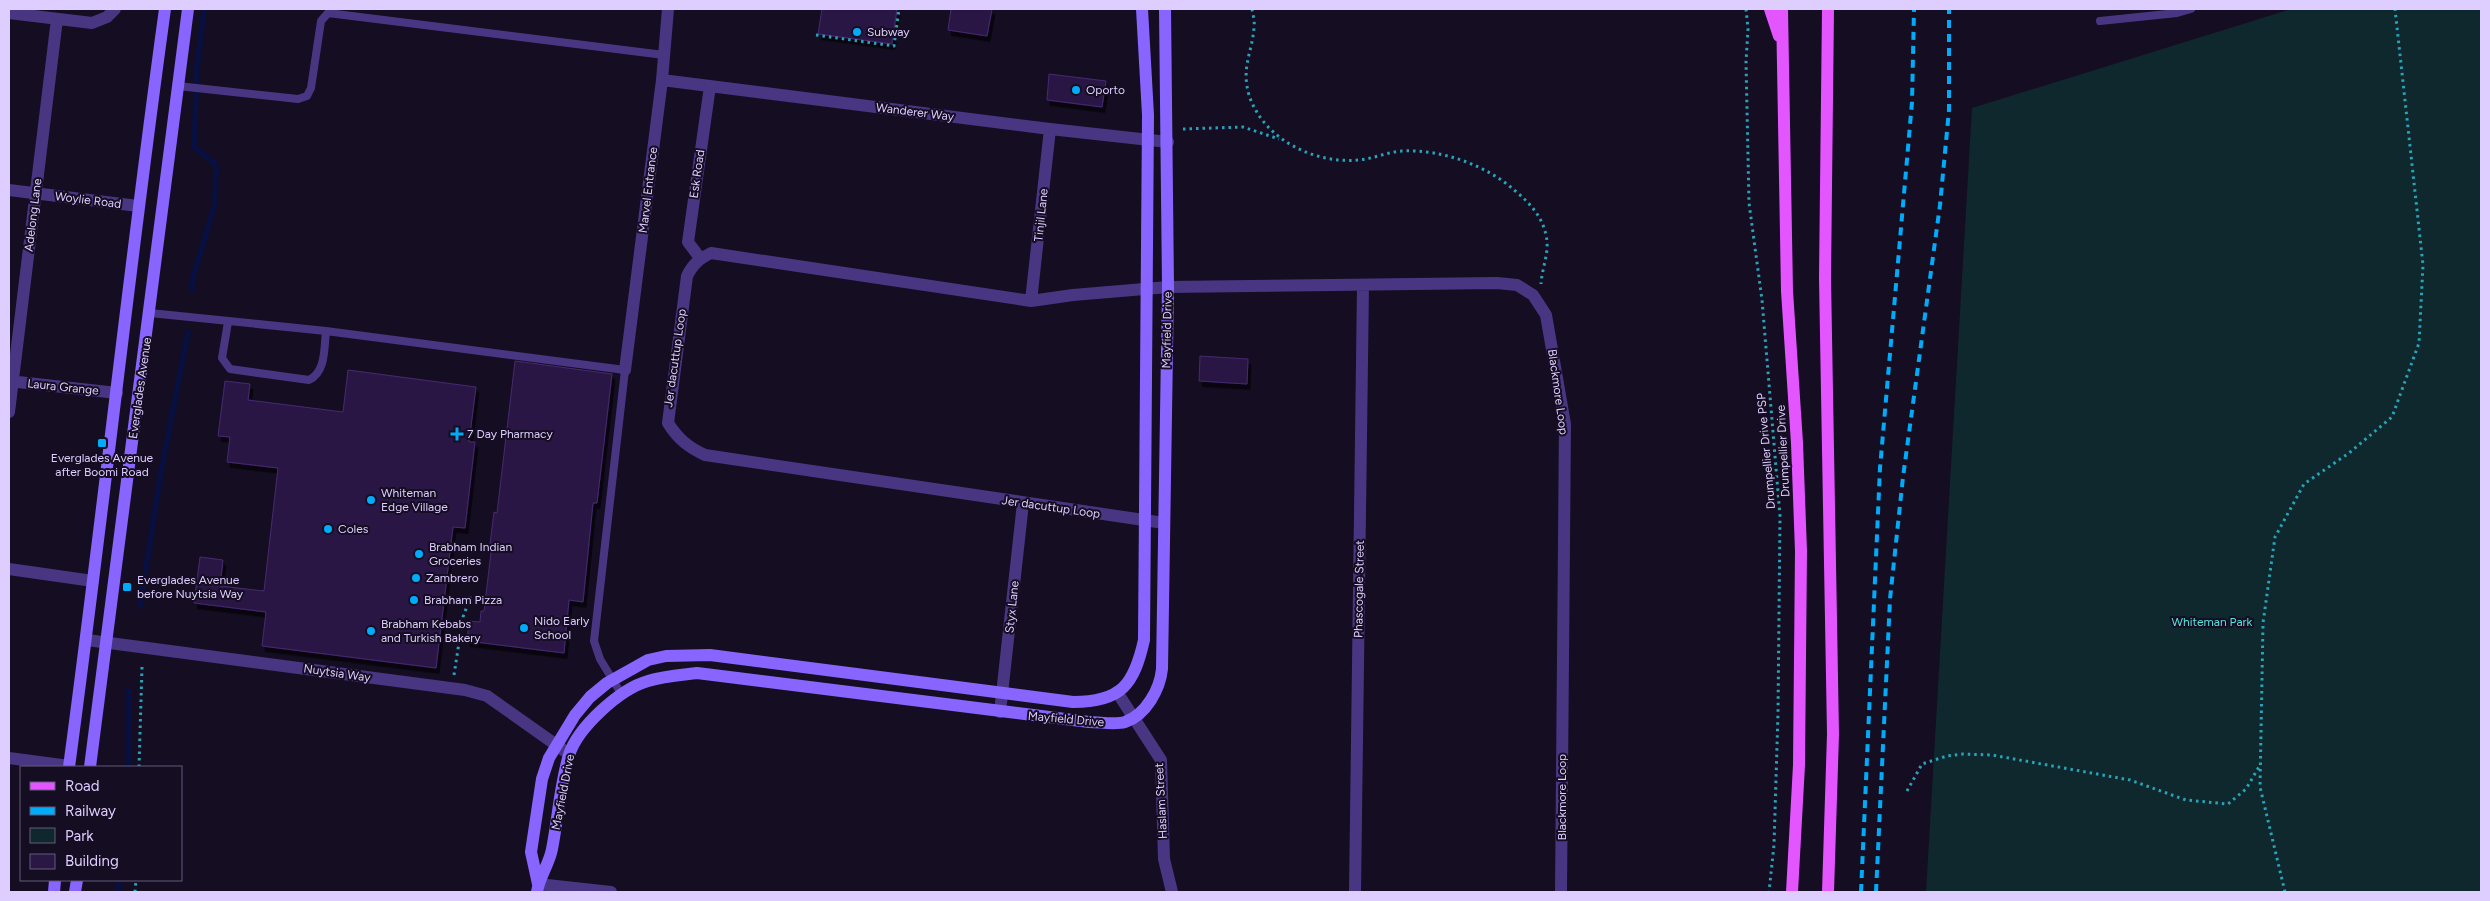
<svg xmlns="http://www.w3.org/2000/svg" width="2490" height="901" font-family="Figtree,sans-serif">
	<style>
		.green { fill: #0f282d }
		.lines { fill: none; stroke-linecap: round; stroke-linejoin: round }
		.stream { stroke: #071041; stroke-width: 5.5 }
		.building { fill: #2a1844; stroke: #462971; filter: url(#shadow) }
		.path { stroke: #29a3b8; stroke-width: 3; stroke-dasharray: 2.5 4; stroke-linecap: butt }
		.lane { stroke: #493683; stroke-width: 8 }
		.street { stroke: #493683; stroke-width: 12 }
		.secondary { stroke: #8965ff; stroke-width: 12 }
		.primary { stroke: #e355ff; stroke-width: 12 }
		.rail { stroke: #00acf9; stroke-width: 4; stroke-dasharray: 8 6; stroke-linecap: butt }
		.poi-dot { fill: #00acf9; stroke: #150d22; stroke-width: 2 }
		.labels { text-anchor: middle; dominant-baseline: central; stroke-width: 4; stroke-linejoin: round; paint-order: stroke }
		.poi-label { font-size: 12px; fill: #deceff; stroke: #150d22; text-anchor: start }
		.street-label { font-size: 12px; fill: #deceff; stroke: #150d22 }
		.park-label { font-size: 12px; fill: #55e4de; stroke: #150d22 }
	</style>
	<defs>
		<filter id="shadow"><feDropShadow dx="3" dy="5.5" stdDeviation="0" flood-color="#0009"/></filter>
	</defs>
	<rect width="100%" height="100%" fill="#150d22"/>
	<path class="green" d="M 2291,9 L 2481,9 L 2481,892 L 1926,892 L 1972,108 Z"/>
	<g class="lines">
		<path class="stream" d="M 192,290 L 193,278 L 215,203 L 216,164 L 194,147 L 197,66 L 204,9
			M 140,606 L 161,472 L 188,332
			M 129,767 L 129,691
			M 119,892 L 119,880"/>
	</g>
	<path class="building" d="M 822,9 L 897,9 L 892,44 L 818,34 Z
		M 951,9 L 992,9 L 987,36 L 948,30 Z
		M 1049,74 L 1106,81 L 1102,107 L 1047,100 Z
		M 1200,356 L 1248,359 L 1247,384 L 1199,381 Z
		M 515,361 L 612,374 L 597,503 L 593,503 L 583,602 L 569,600 L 564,653 L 467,641 L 469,621 L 480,622 L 481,611 L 484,611 L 492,544 L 490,544 L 494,512 L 497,513 Z
		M 348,370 L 476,387 L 469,442 L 475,442 L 465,528 L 453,527 L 436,668 L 262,646 L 266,612 L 194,603 L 200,557 L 223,560 L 220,586 L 264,591 L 278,468 L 227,462 L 230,437 L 218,436 L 225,381 L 250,384 L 248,400 L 343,412 Z"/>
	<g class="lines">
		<path class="path" d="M 1252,9 C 1253,15 1255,22 1254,28 C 1252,53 1241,67 1249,95 C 1263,139 1314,164 1358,160 C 1373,159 1387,152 1402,151 C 1441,149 1486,165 1514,190 C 1529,202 1542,216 1546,235 C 1550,252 1542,267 1541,284
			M 1746,9 L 1748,29 L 1746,62 L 1749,203 L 1762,300 L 1780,516 L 1778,713 L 1774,845 L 1769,892
			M 816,35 L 894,46 L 899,9
			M 1183,129 L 1243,127 L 1279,139
			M 454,675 L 463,617 L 472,593
			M 139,767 L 142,667
			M 1907,791 L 1922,764 L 1947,756 L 1963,754 L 1992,755 L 2130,780 L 2186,800 L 2228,804 L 2246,789 L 2260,765
			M 135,892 L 136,880
			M 2285,892 L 2260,787 L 2263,623 L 2275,537 L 2304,484 L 2349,453 L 2392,417 L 2419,343 L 2423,265 L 2395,9"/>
		<path class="lane" d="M 2100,21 L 2177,13 L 2191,9
			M 178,86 L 298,99 L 307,96 L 311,88 L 321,21 L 328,13 L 664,55
			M 150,313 L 326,331 L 625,370 L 594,641 L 600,659 L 622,695
			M 228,322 L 222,358 L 230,369 L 309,380 C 326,372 324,348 326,331"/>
		<path class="street" d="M 9,13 L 92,23 L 107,17 L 115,9
			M 662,80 L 1050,129 L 1168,142
			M 9,190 L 138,206
			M 700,258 L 688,242 L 710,86
			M 1031,301 L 1050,129
			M 625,370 L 662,80 L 668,9
			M 9,381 L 117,393
			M 9,412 L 57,19
			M 1164,523 L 705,455 C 688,447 678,439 668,423 L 687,276 C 693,264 699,259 711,253 L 1031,301 L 1073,295 L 1168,287 L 1497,283 L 1517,285 L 1533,295 L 1546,315 L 1565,424 L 1561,892
			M 9,569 L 93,581
			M 87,640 L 465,690 L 487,696 L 569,754
			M 1117,692 L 1161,760 L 1164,859 L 1172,892
			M 1000,712 L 1023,503
			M 9,758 L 69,766
			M 538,884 L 611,892
			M 1355,892 L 1363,285"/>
		<path class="secondary" d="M 69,767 C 103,515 130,261 165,9
			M 90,767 L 188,9
			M 538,884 L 531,852 L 542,779 L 549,758 L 575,715 L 590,697 L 607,683 L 648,660 L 666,656 L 710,655 L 1073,702 C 1121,702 1134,685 1144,640 L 1148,115 L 1142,9
			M 54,892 L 55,880
			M 75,892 L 77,880
			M 537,892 C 539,877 549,865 552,849 C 558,819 560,784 569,755 C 578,727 620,689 648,681 C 664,676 681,675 697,673 L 1089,722 C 1100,722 1115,725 1125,722 C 1146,715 1160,689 1162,669 L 1168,287 L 1165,9"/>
		<path class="primary" d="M 1770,9 L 1779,36
			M 1782,9 L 1787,291 L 1797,443 L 1801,551 L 1799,765 L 1792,892
			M 1828,892 L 1833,734 L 1825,278 L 1828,9"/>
		<path class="rail" d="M 1861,892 L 1880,468 L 1912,102 L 1914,9
			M 1876,892 L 1890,599 L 1903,477 L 1940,205 L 1949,110 L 1949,9"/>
	</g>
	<g class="poi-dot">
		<circle cx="857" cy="32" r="5"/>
		<circle cx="1076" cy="90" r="5"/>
		<path d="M454.5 426.5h5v5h5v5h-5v5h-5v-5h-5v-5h5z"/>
		<rect x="97" y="438" width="10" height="10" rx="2.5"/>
		<circle cx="371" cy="500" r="5"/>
		<circle cx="328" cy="529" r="5"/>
		<circle cx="419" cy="554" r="5"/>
		<circle cx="416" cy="578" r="5"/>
		<rect x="122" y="582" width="10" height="10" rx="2.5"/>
		<circle cx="414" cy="600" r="5"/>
		<circle cx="524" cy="628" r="5"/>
		<circle cx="371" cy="631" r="5"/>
	</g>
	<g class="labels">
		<g class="poi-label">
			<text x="867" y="32">Subway</text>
			<text x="1086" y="90">Oporto</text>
			<text x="467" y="434">7 Day Pharmacy</text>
			<text x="102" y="458" text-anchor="middle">Everglades Avenue<tspan x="102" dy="14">after Boomi Road</tspan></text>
			<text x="381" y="493">Whiteman<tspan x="381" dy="14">Edge Village</tspan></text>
			<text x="338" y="529">Coles</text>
			<text x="429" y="547">Brabham Indian<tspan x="429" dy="14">Groceries</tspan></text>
			<text x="426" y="578">Zambrero</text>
			<text x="137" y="580">Everglades Avenue<tspan x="137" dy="14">before Nuytsia Way</tspan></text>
			<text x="424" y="600">Brabham Pizza</text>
			<text x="534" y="621">Nido Early<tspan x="534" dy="14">School</tspan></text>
			<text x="381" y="624">Brabham Kebabs<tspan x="381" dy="14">and Turkish Bakery</tspan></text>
		</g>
		<g class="street-label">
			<text transform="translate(915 112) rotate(7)">Wanderer Way</text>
			<text transform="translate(697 174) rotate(-82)">Esk Road</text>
			<text transform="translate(648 190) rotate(-83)">Marvel Entrance</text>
			<text transform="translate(88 200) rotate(7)">Woylie Road</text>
			<text transform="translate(33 215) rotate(-83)">Adelong Lane</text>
			<text transform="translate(1041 215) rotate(-84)">Tinjil Lane</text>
			<text transform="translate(1167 330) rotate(-89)">Mayfield Drive</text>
			<text transform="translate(675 358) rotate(-82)">Jer dacuttup Loop</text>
			<text transform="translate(63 387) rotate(6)">Laura Grange</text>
			<text transform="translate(140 388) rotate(-82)">Everglades Avenue</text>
			<text transform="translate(1558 392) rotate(82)">Blackmore Loop</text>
			<text transform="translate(1766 451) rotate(-95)">Drumpellier Drive PSP</text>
			<text transform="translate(1783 451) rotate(-93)">Drumpellier Drive</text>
			<text transform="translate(1051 507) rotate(8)">Jer dacuttup Loop</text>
			<text transform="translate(1359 589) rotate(-89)">Phascogale Street</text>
			<text transform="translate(1012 607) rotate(-84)">Styx Lane</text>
			<text transform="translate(337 673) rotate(8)">Nuytsia Way</text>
			<text transform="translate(1066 719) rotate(5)">Mayfield Drive</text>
			<text transform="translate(563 792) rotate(-79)">Mayfield Drive</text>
			<text transform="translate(1562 797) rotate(-90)">Blackmore Loop</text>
			<text transform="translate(1161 801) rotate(-93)">Haslam Street</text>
		</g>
		<g class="park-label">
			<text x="2212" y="622">Whiteman Park</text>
		</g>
	</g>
	<rect width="2490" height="901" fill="none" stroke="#deceff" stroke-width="20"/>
	<rect x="20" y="766" width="162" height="115" fill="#150d22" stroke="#655a7a"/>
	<rect x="30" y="782" width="25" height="8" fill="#e355ff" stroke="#655a7a"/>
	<text x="65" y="791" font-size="15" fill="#deceff">Road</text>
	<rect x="30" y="807" width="25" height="8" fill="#00acf9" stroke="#655a7a"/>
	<text x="65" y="816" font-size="15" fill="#deceff">Railway</text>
	<rect x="30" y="828" width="25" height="15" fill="#0f282d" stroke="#655a7a"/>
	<text x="65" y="841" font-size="15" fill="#deceff">Park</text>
	<rect x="30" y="854" width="25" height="15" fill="#2a1844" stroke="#655a7a"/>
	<text x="65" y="866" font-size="15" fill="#deceff">Building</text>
</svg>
